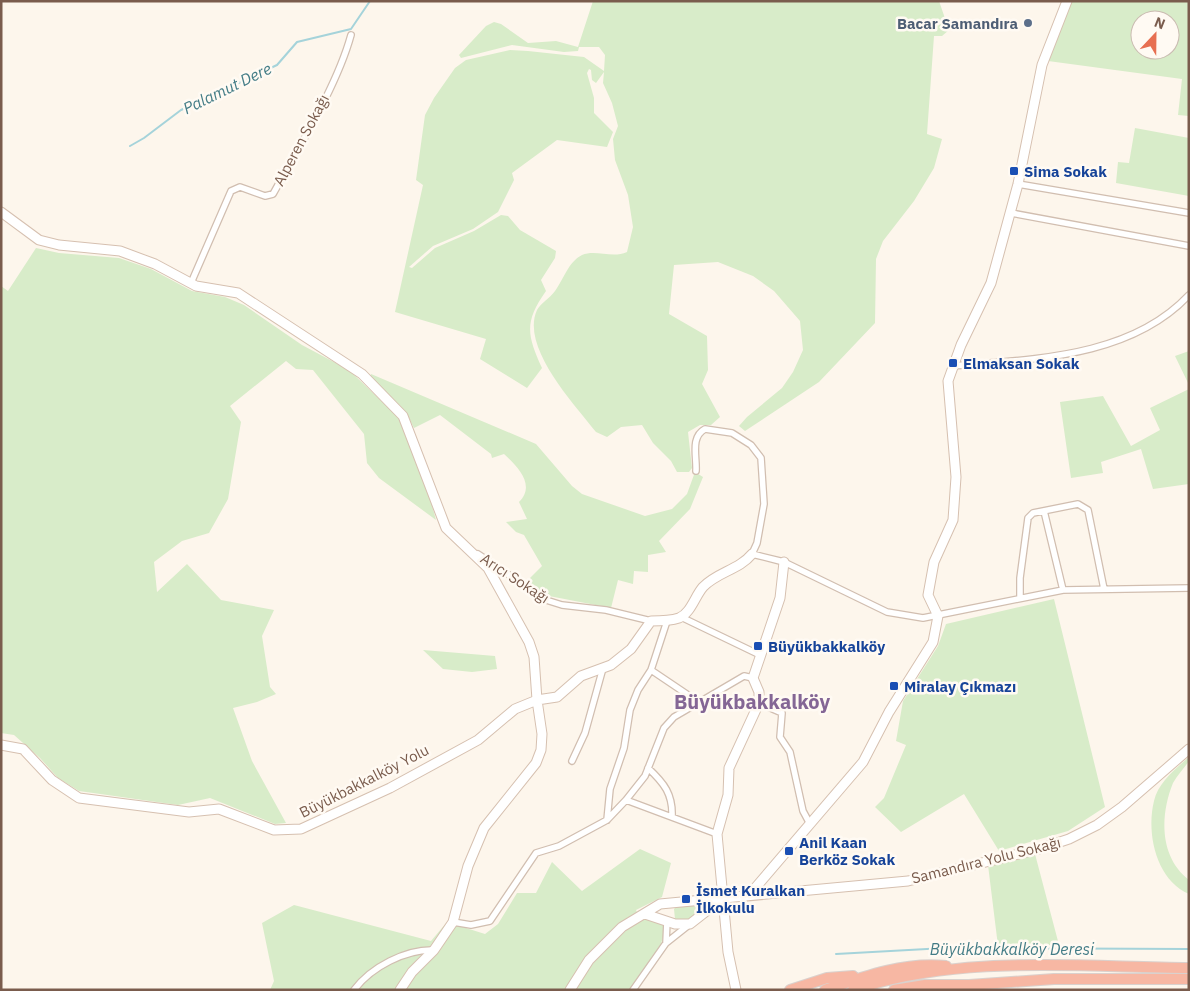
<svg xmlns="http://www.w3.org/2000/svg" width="1190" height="991" font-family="'IBM Plex Sans',sans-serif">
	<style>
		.green { fill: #d8ecc9; fill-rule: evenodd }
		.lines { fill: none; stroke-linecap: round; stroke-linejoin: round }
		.stream { stroke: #a5d3da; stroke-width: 2 }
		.street-casing { stroke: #d1beb0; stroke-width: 8 }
		.secondary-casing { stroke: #d6c0b0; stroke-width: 11 }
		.highway-casing { stroke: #dad1cd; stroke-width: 12 }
		.street { stroke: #fff; stroke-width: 5.5 }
		.secondary { stroke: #fff; stroke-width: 9 }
		.highway { stroke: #f7b7a3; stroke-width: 10 }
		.service-dot { fill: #5c6f8a; stroke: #fffaf3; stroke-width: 2 }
		.transit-dot { fill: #1a4fb4; stroke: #fffaf3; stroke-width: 2 }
		.labels { text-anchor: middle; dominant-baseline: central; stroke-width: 5; stroke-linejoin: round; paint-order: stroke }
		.service-label { font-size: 15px; font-weight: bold; fill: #4e5e75; stroke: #fffaf3; text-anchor: end }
		.street-label { font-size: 15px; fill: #7a5c4d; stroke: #fffaf3 }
		.transit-label { font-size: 15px; font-weight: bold; fill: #164399; stroke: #fffaf3; text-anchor: start }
		.water-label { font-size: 16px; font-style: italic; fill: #437c86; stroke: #fffaf3 }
		.district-label { font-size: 20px; font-weight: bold; fill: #846695; stroke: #fffaf3 }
	</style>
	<rect width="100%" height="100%" fill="#fdf6ec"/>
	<path class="green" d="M 593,1 L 939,1 L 949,30 L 942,36 L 934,36 L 927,134 L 942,139 L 934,168 L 914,201 L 883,241 L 876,259 L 875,323 L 819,382 L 745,431 L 739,426 L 747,417 L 782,388 L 793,372 L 803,350 L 800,321 L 774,291 L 753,276 L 718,262 L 674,265 L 669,314 L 707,336 L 708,370 L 702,384 L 720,417 L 711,425 L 700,425 L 688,432 L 692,468 L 689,472 L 677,472 L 671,461 L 653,443 L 642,425 L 621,427 L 607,437 L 596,432 C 575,405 520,347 537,310 C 541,303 550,298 555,291 C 564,279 568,262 582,255 C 596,249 612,259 627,252 L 633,227 L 628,195 L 615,160 L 613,139 L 618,126 L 612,103 L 603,83 L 604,72 L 596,83 L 592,80 L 591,70 L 589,69 L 587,73 L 594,98 L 594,113 L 613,132 L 607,147 L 557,140 L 512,173 L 514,180 L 498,212 L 473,229 L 433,246 L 409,267 L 412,268 L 435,248 L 474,231 L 501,215 L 508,216 L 520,230 L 556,251 L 555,258 L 541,280 L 546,291 C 524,322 527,335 542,368 L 527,388 L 480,359 L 486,339 L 395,312 L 423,185 L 416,180 L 425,115 L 434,98 L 455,68 L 466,60 L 510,50 L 528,51 L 584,57 L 604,71 L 605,55 L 599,47 L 579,47 L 578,51 L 564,52 L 512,45 L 461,58 L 459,55 L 486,26 L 494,22 L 501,24 L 528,43 L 556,41 L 578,47 Z
		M 1071,1 L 1189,1 L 1189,116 L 1178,115 L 1182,79 L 1048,61 ZM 1140,20 L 1170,20 L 1170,50 L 1140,50 Z
		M 1135,128 L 1189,138 L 1189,196 L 1116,183 L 1118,162 L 1129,163 Z
		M 36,248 L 59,253 L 119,258 L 151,269 L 192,291 L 225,297 L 244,305 L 302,345 L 349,370 L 398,417 L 426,483 L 436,520 L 379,478 L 367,463 L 364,434 L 313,370 L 296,369 L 286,361 L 230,406 L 241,422 L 228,499 L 209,533 L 182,541 L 154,562 L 157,592 L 187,564 L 221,600 L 274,610 L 262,636 L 270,687 L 276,694 L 257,702 L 233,708 L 252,761 L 286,823 L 275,824 L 210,798 L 178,805 L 79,791 L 58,778 L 40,758 L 14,735 L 1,733 L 1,286 L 8,291 Z
		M 1189,351 L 1189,385 L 1175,356 Z
		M 371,374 L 536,444 L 572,486 L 582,494 L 645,516 L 672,509 L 687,494 L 695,472 L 703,477 L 690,509 L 659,541 L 666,552 L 648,555 L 648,572 L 634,571 L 633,584 L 618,580 L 611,608 L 549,596 L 526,582 L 542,566 L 524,535 L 516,532 L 506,522 L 527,519 L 519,502 C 536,485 518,467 504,454 L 492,458 L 491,454 L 440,415 L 414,428 L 408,416 L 370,377 Z
		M 1189,389 L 1189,484 L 1153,489 L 1141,449 L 1101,462 L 1103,473 L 1071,478 L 1060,402 L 1103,396 L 1131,446 L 1160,430 L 1150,408 Z
		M 1054,599 L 1105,807 L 1068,831 L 999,851 L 964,794 L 901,832 L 875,807 L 884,798 L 906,745 L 896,741 L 903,701 L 938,646 L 946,624 Z
		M 423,650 L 495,656 L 497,669 L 472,672 L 443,669 Z
		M 1189,757 L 1189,761 C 1184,768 1177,776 1173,783 C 1160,815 1159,857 1189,880 L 1189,894 C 1156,880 1146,833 1154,801 C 1158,783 1175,769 1189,757 Z
		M 640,849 L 671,863 L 662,897 L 636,910 L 640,919 L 654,917 L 667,924 L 660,947 L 633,990 L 270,990 L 274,981 L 262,923 L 294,905 L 431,941 L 447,922 L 485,934 L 498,924 L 517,893 L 536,893 L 552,862 L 582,891 Z
		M 1035,854 L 1059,945 L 998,946 L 988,865 Z
		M 711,903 L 687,920 L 680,922 L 675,919 L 674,909 L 679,904 Z"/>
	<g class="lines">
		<path class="stream" d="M 130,146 L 144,138 L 181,110 L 277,65 L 297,42 L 351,29 L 370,1
			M 836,954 L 945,948 L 1189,949"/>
		<g class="street-casing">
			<path id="street" d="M 1018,184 L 1189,213
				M 1011,213 L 1189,246
				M 191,283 L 231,191 L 240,187 L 265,196 L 273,194 C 299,147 337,86 351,35
				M 953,366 C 1033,359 1130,358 1189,295
				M 696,471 C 697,457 690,437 705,429 L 732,433 L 751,445 L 761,458 L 764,504 L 757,543 L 752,554 L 784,562 L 887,612 L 923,618 L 1063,590 L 1189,588
				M 1044,511 L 1063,590
				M 478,554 L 546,600 L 562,605 L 606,610 L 651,621
				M 1020,597 L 1020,578 L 1028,518 L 1033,513 L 1078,504 L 1088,510 L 1104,589
				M 681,617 L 760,655
				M 667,621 L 651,670 L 700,703
				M 759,703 L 782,713 L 780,737 L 790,752 L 803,811 L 810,824
				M 572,761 L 585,733 L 603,668
				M 648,768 C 664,783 673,794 672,817
				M 626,800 L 717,834
				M 607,820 L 610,789 L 624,748 L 630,710 L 638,690 L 651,670
				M 453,922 L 471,925 L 490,921 L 536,853 L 559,846 L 607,820 L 626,800 L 645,776 L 664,728 L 674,717 L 744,676 L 753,678
				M 666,943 L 667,921
				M 354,990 C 371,967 406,949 434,950
				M 633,990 L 666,943 L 690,924"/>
		</g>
		<g class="secondary-casing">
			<path id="secondary" d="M 1,212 L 39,240 L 59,245 L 120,251 L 155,264 L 196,286 L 238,293 L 362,374 L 403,416 L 446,528 L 488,568 L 529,642 L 534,657 L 537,700 L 542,734 L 541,750 L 536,763 L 484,828 L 468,866 L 453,922 L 434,950 L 412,972 L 400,990
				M 1,745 L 23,749 L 52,780 L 79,798 L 189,812 L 219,809 L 274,830 L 301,829 L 390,788 L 478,740 L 515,709 L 537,700 L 557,697 L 581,676 L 611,665 L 631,649 L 651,621 C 661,621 670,621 679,618 C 691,613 695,596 703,587 C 717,572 739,570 752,554
				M 750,894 L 863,762 L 889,712 L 933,642 L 938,616 L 928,595 L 934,562 L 953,520 L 956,477 L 948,381 L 961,345 L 991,283 L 1018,184 L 1042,65 L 1067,1
				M 645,914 L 675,924 L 690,924 L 722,899
				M 570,990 L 589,960 L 622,927 L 660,904 L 908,881 L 1039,849 L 1069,839 L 1097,825 L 1122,807 L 1189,749
				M 736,990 L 728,952 L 717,834 L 728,795 L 729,768 L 759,703 L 759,692 L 753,678 L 780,598 L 784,562"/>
		</g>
		<g class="highway-casing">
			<path id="highway" d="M 790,990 L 827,978 L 853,976
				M 825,990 C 865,976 903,962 946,966
				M 853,990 C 961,954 1077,967 1189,968
				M 894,990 L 925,985 L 969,985 L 1054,979 L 1189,979"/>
		</g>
		<use href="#street" class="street"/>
		<use href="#secondary" class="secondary"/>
		<use href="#highway" class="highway"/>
	</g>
	<circle class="service-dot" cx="1028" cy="23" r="5"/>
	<g class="transit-dot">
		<rect x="1009" y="166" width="10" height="10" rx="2.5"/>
		<rect x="948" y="358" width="10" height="10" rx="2.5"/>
		<rect x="753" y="641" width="10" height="10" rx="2.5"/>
		<rect x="889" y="681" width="10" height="10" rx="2.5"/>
		<rect x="784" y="846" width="10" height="10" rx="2.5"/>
		<rect x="681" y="894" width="10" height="10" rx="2.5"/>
	</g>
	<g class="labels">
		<g class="service-label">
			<text x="1018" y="23">Bacar Samandıra</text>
		</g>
		<g class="street-label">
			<text transform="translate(301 140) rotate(-62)">Alperen Sokağı</text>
			<text transform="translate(515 578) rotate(33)">Arıcı Sokağı</text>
			<text transform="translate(364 781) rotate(-27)">Büyükbakkalköy Yolu</text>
			<text transform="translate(986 860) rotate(-14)">Samandıra Yolu Sokağı</text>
		</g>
		<g class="transit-label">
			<text x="1024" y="171">Sima Sokak</text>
			<text x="963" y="363">Elmaksan Sokak</text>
			<text x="768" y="646">Büyükbakkalköy</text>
			<text x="904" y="686">Miralay Çıkmazı</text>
			<text x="799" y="842">Anil Kaan<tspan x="799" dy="17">Berköz Sokak</tspan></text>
			<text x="696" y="890">İsmet Kuralkan<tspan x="696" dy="17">İlkokulu</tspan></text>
		</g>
		<g class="water-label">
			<text transform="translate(227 88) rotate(-26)">Palamut Dere</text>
			<text x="1012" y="949">Büyükbakkalköy Deresi</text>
		</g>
		<g class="district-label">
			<text x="752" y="701">Büyükbakkalköy</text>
		</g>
	</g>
	<rect width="1190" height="991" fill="none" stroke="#7a5c4d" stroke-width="5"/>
	<g transform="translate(1155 35) rotate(22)"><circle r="24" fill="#fffaf3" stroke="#cabbb1"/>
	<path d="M0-4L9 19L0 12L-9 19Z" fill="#e76f51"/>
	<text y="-8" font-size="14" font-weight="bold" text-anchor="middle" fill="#7a5c4d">N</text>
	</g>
</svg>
